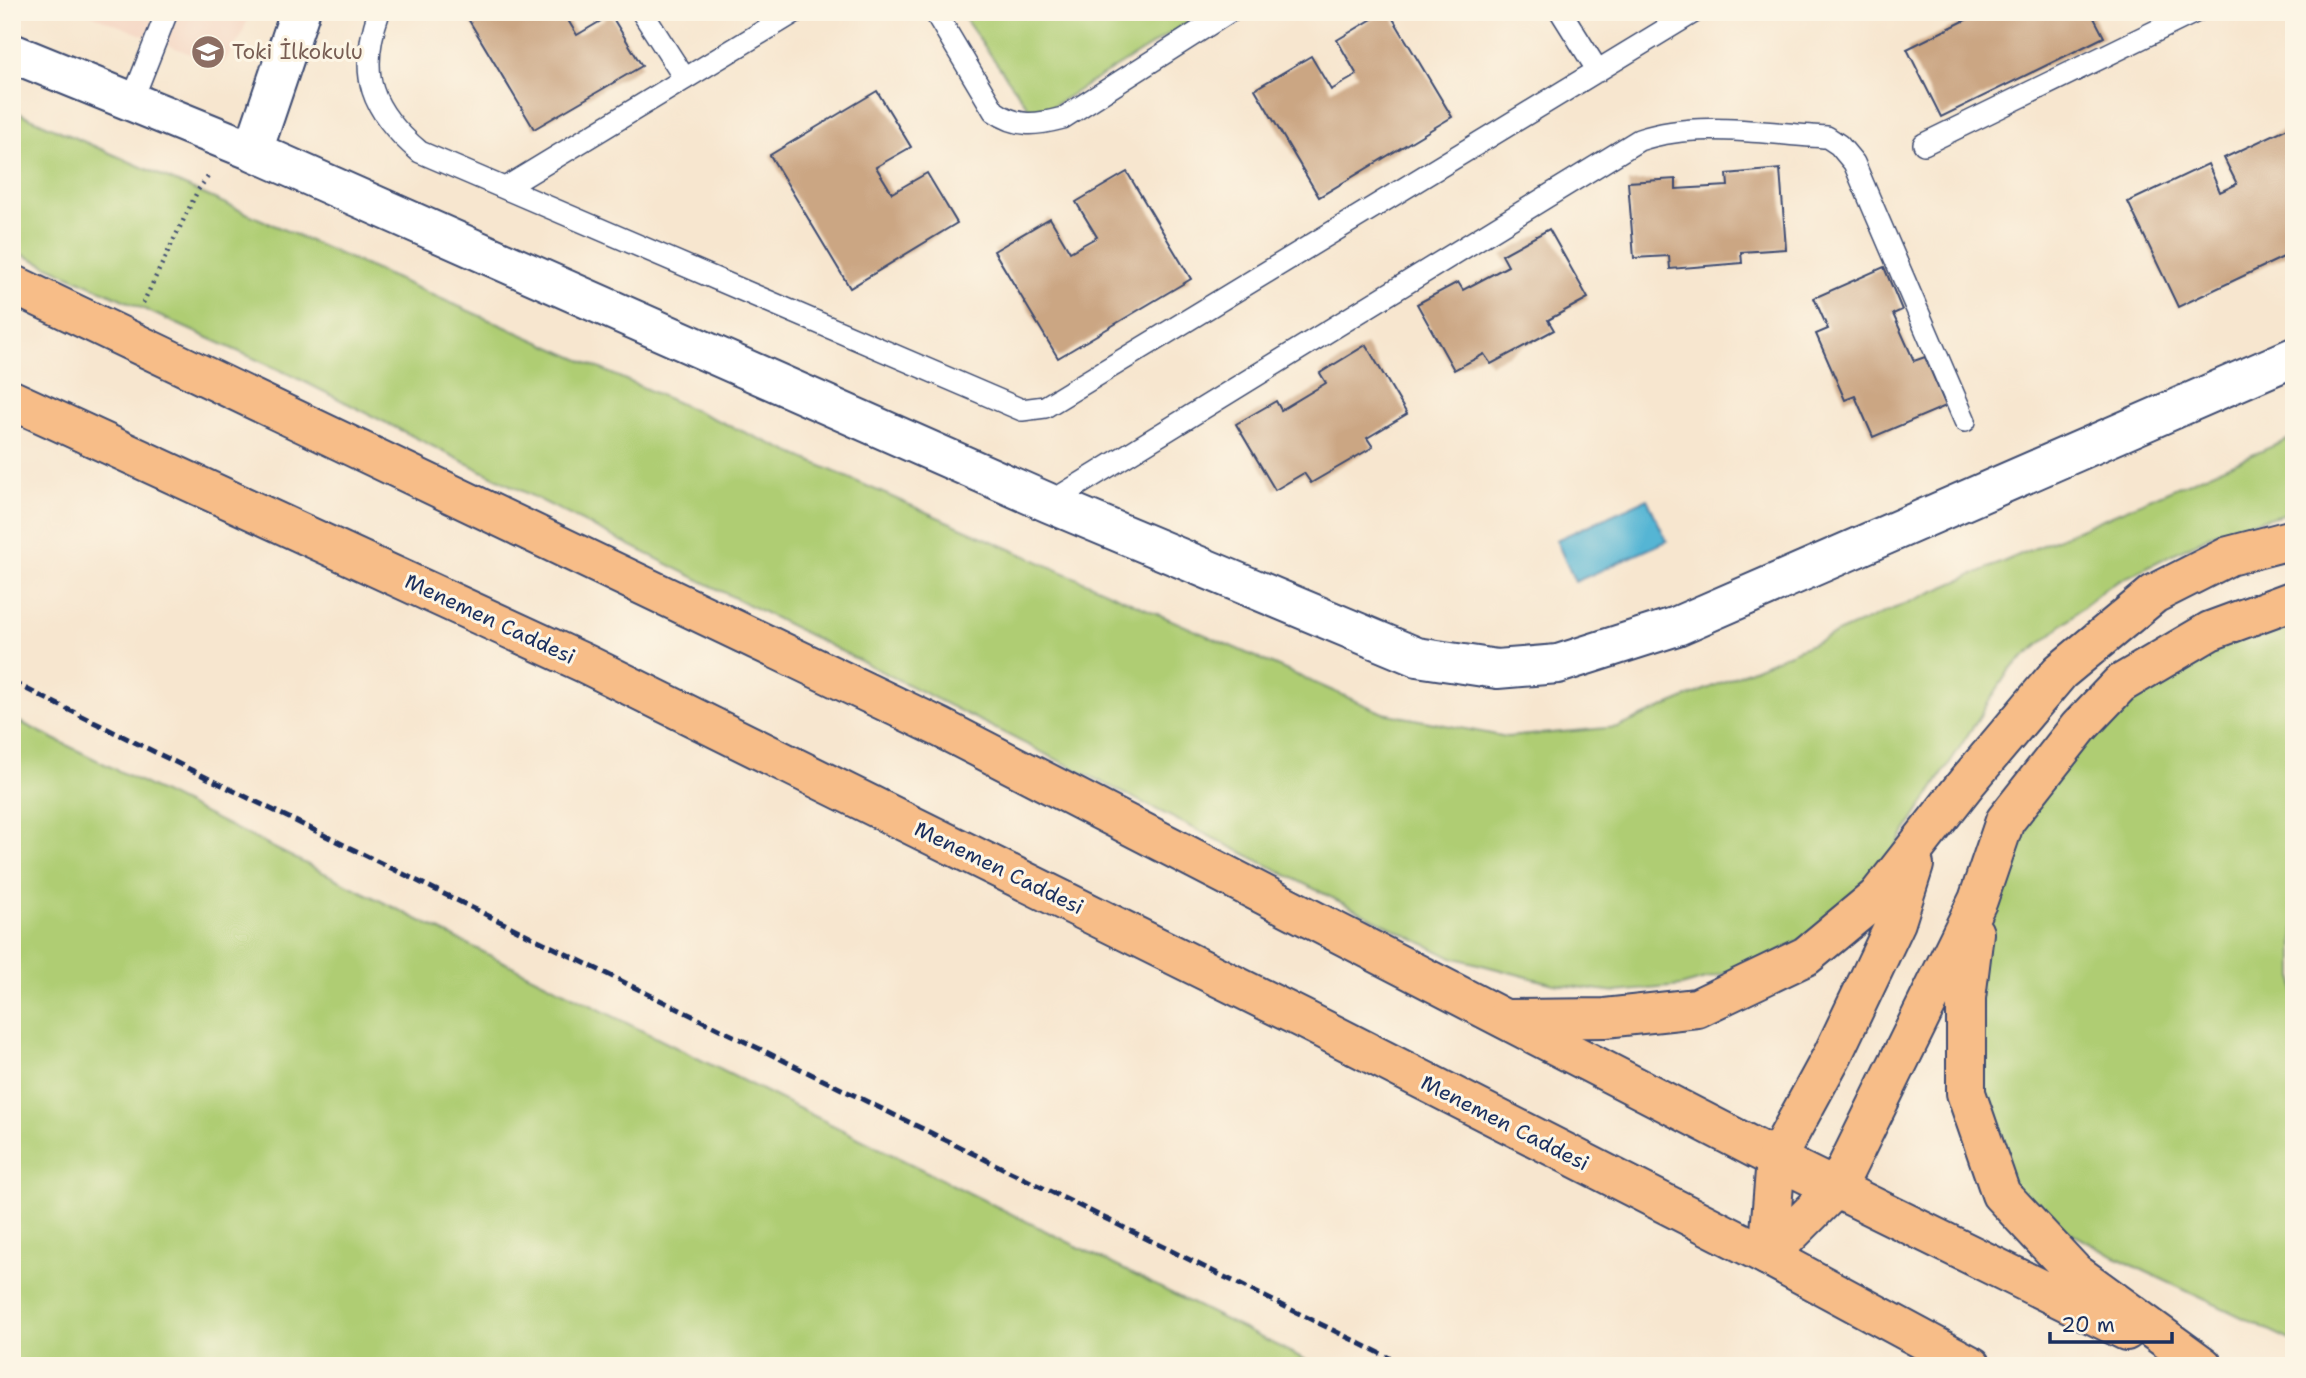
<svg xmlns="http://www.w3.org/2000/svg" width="2306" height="1378" font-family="'Shantell Sans',sans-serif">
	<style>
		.built { fill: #f4d3c0 }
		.green { fill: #afcd73; stroke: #657e68; stroke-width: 2 }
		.water { fill: #55b5d4; stroke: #387299; stroke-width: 2 }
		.building { fill: #cba683 }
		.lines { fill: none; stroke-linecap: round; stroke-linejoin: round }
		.service-casing { stroke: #3c4a6f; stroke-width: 24 }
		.minor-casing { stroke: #3c4a6f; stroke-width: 42 }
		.primary-casing { stroke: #3c4a6f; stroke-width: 42 }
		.trunk-casing { stroke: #3c4a6f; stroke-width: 42 }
		.path { stroke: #3c4a6f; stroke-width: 4.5; stroke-dasharray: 2 5; stroke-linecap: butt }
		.service { stroke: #fff; stroke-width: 21 }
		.minor { stroke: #fff; stroke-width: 38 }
		.primary { stroke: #f7bd88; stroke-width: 38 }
		.trunk { stroke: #f7bd88; stroke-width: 38 }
		.rail { stroke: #1b2f5e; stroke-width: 5; stroke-dasharray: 10 5; stroke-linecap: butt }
		.labels { text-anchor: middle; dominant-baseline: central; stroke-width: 6; stroke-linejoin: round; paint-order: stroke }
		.education-label { font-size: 21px; fill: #785e54; stroke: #fcf5e5; text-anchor: start }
		.street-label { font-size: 21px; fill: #1b2f5e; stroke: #fcf5e5 }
	</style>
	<rect width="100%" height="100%" fill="#fcf5e5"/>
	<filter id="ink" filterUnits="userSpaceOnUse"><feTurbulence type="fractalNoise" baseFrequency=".0143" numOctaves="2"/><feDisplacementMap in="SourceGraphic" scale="14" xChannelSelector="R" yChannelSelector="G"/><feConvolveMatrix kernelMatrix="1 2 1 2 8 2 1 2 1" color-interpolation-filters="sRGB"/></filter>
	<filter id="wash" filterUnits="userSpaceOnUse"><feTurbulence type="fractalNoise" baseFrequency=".00686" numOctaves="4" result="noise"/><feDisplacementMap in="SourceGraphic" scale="28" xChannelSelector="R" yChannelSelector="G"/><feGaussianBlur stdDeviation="1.57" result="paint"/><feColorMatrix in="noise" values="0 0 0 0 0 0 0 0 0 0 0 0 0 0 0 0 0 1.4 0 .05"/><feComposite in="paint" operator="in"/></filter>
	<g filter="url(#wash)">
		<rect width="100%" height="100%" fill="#f7e6cf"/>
		<path class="built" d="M 84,12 L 250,12 L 241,37 L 221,66 Z"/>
		<path class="green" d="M 960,12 L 1205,12 L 1035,117 Z
			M 12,110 L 1383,713 L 1507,737 L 1618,727 L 2294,437 L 2294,511 L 2217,532 L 2107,587 L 2010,669 L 1888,859 L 1816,932 L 1751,966 L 1681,986 L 1616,992 L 1554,984 L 1448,956 L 293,376 L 12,250 Z
			M 2294,600 L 2294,1342 L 2113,1256 L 2001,1194 L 1966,998 L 1978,900 L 2079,727 Z
			M 12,718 L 1318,1366 L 12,1366 Z"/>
		<path class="water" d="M 1647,499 L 1667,541 L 1575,582 L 1556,540 Z"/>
		<g id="blocks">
			<path class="building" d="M 464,12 L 563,12 L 577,35 L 611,15 L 642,66 L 534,129 Z
				M 1384,12 L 1389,12 L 1452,117 L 1319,197 L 1255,89 L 1311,56 L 1331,90 L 1357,75 L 1337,40 Z
				M 1982,12 L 2091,12 L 2104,37 L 1941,117 L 1907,49 Z
				M 877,91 L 911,147 L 876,167 L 892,193 L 927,173 L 957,223 L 850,288 L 770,155 Z
				M 2294,125 L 2294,252 L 2178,307 L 2128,202 L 2208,164 L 2220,192 L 2237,184 L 2224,158 Z
				M 1780,169 L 1786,249 L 1741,252 L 1742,263 L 1670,269 L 1669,256 L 1634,258 L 1628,182 L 1676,179 L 1676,189 L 1728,186 L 1727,174 Z
				M 1127,172 L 1191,279 L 1058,358 L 994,251 L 1050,218 L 1070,252 L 1097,237 L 1076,202 Z
				M 1549,229 L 1588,298 L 1548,320 L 1554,330 L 1491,364 L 1484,354 L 1454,370 L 1417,304 L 1458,282 L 1463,290 L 1508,266 L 1502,255 Z
				M 1884,267 L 1902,310 L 1893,314 L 1914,361 L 1925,357 L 1946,406 L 1873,437 L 1855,396 L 1845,400 L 1816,334 L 1828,329 L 1814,298 Z
				M 1366,345 L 1407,414 L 1367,438 L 1373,447 L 1311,483 L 1304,473 L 1275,490 L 1236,424 L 1276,401 L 1281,410 L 1326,383 L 1320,373 Z"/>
		</g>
	</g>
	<g filter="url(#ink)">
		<use href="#blocks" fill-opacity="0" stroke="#3c4a6f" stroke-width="2"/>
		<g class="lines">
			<g class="service-casing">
				<path id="service" d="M 379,12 C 357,75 371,111 420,152 L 1022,410 L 1045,407 L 1694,12
					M 642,12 L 685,79
					M 935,12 L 994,111 C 1018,128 1036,125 1063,118 L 1229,12
					M 1561,12 L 1598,71
					M 131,103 L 167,12
					M 1924,144 L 2195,12
					M 505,188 L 795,12
					M 1049,503 L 1639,140 C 1697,120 1768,134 1827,137 L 1839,145 L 1854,163 L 1965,421"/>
			</g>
			<g class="minor-casing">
				<path id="minor" d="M 12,53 L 253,151 L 1049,503 L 1417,657 L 1497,669 L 1558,664 L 1677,626 L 2294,357
					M 253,151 L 300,12"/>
			</g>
			<g class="primary-casing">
				<path id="primary" d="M 12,284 L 939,727 L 1776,1159
					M 12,400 L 586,664 L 1303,1019 L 1768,1256"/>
			</g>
			<g class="trunk-casing">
				<path id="trunk" d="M 1974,933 L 1966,998 L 1966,1093 L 2001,1194 L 2074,1272 L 2203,1366
					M 1506,1019 L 1605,1018 L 1697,1008 L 1806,956 L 1877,897 L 1968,781 L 2060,672 L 2154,594 L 2229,556 L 2294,539
					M 1776,1159 L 2126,1331
					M 1768,1256 L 1837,1187 L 1978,900 L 2005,821 L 2079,727 L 2120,684 L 2210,631 L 2294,600
					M 1768,1256 L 1776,1159 L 1833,1054 L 1896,922 L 1914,865
					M 1768,1256 L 1972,1366"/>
			</g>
			<path class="path" d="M 143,303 L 198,190 L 210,174"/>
			<use href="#service" class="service"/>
			<use href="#minor" class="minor"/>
			<use href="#primary" class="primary"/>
			<use href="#trunk" class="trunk"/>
			<path class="rail" d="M 12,682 L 1406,1366"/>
		</g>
	</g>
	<defs>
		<g id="school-disc" transform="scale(1.75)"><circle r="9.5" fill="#8d6e63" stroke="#fcf5e5"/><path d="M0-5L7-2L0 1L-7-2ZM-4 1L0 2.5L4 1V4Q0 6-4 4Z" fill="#fff"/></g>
	</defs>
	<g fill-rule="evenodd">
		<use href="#school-disc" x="208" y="52"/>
	</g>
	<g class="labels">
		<g class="education-label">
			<text x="232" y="52">Toki İlkokulu</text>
		</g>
		<g class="street-label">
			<text transform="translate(490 619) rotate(25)">Menemen Caddesi</text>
			<text transform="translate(999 868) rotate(26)">Menemen Caddesi</text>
			<text transform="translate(1505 1123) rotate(27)">Menemen Caddesi</text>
		</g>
	</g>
	<rect width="2306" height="1378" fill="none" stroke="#fcf5e5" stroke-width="42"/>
	<path d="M2050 1332v10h122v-10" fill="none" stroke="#1b2f5e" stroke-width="3.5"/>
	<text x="2061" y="1332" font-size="21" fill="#1b2f5e" stroke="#fcf5e5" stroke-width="5" paint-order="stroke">20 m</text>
</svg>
